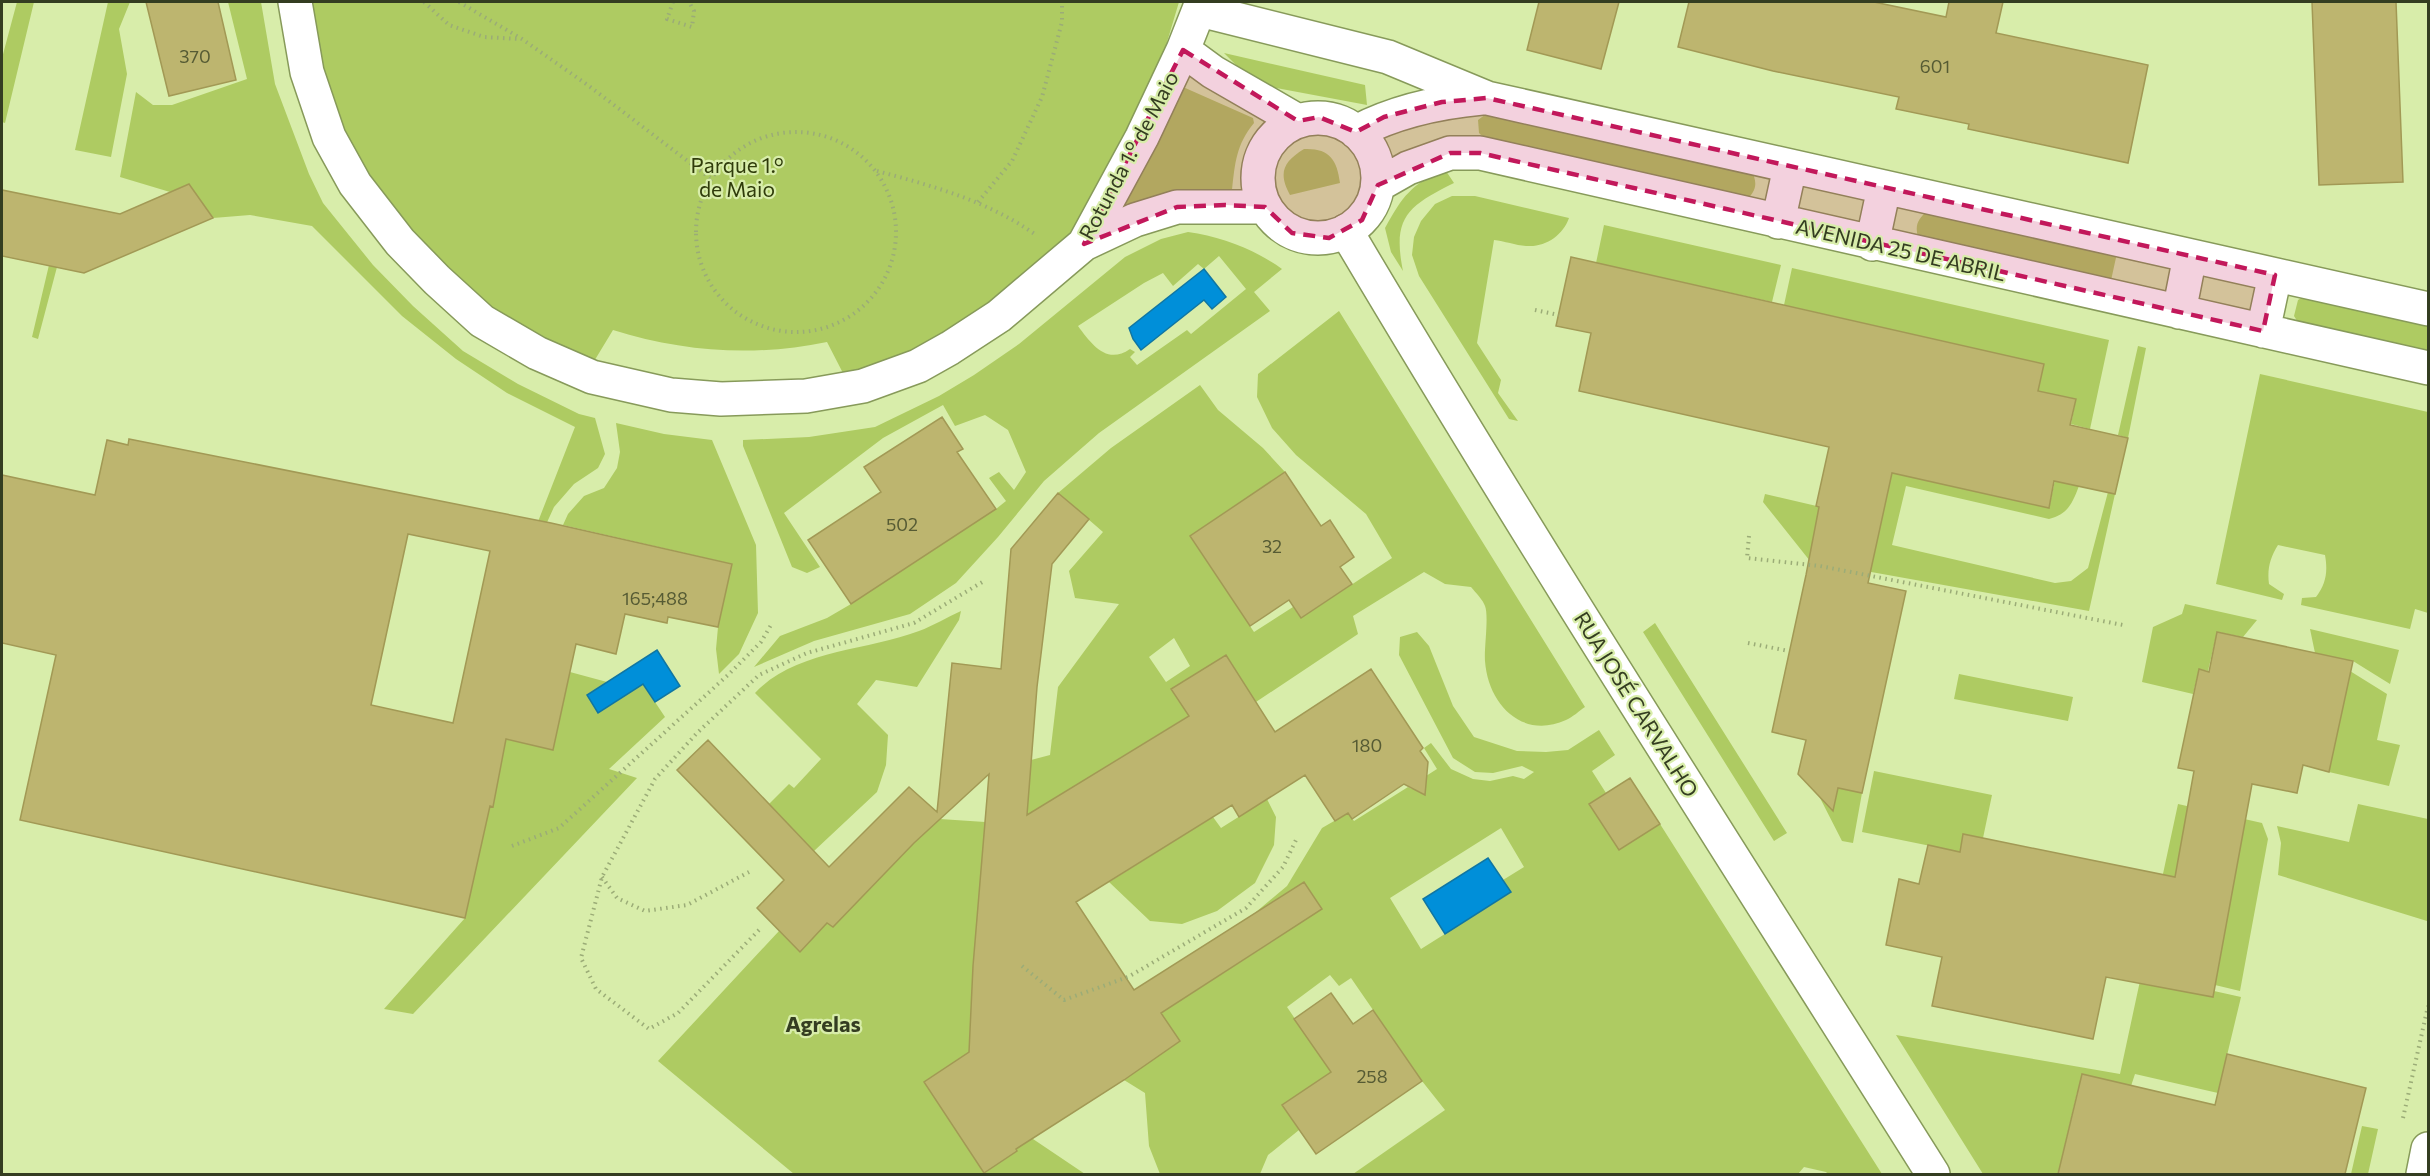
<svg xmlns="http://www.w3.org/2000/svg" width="2430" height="1176" font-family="Commissioner,sans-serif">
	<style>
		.green { fill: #aecb62; fill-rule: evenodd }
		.water { fill: #008fd9; stroke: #1076a2; stroke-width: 1.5 }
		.building { fill: #bdb56f; stroke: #a29955; stroke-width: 1.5; fill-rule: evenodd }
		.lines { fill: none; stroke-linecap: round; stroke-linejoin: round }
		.tertiary-casing { stroke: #879a5a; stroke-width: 36 }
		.secondary-casing { stroke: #879a5a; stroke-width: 36 }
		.path { stroke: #9bac77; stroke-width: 4; stroke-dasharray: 1.5 4.5; stroke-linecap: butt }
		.tertiary { stroke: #fff; stroke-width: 33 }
		.secondary { stroke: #fff; stroke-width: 33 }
		.marked { fill: #c2185b; fill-opacity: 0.2; stroke: #c2185b; stroke-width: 4.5; stroke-dasharray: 12 8; stroke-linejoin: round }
		.labels { text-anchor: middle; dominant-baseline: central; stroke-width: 4.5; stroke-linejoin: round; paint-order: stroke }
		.number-label { font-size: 18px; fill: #565b34 }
		.street-label { font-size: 21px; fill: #343d21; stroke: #d8edaa }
		.park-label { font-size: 21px; fill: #303c0b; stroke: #d8edaa }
		.neighbourhood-label { font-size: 22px; font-weight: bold; fill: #343d21; stroke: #d8edaa }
	</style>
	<rect width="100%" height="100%" fill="#d8edaa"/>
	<path class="green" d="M 17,2 L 34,2 L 5,123 L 2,122 L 2,58 Z
		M 108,2 L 130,2 L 119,29 L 127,74 L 111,157 L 75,150 Z
		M 228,2 L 261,2 L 275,84 L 309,174 L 323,203 L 373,265 L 413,306 L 463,351 L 518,384 L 579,414 L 595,418 L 605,454 L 598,468 L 574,484 L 554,507 L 539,540 L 523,560 L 575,427 L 507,393 L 456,359 L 402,316 L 312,226 L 250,215 L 213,218 L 189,184 L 170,192 L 120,177 L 136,92 L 153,105 L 172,105 L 247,79 Z
		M 307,2 L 1179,2 L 1164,52 L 1138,114 L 1072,232 L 1057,250 L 946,339 L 845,377 L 827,342 C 755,357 683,352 613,330 L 593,363 L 540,342 L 490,310 L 446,272 L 369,181 L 339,129 L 317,68 Z
		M 1224,53 L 1365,85 L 1367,105 L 1271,87 L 1240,69 Z
		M 1183,87 L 1253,118 L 1254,123 C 1236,145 1235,163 1232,190 L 1228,193 L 1122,208 Z
		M 1490,111 L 1751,169 C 1758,184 1757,191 1744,202 L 1487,141 L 1479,133 L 1478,120 Z
		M 1304,149 C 1329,148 1337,159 1340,183 L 1290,195 C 1278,173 1283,162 1304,149 Z
		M 1444,168 L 1454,183 C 1408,206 1392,217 1403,271 L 1391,252 L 1385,228 C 1404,194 1410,187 1444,168 Z
		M 1452,196 L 1475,196 L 1569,218 C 1563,235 1546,247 1528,246 C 1517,246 1505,241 1494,240 L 1477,343 L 1501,380 L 1498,393 L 1518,421 L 1509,419 L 1419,276 L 1412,255 L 1414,237 L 1421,221 L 1435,204 Z
		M 1928,210 L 2117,253 L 2110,285 L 1920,243 C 1914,227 1916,221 1928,210 Z
		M 1604,225 L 1781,265 L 1772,302 L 1596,263 Z
		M 1188,232 C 1222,237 1254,249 1282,269 L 1254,292 L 1270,311 L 1099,433 L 1044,481 L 998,537 L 956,583 L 910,614 L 814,641 L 754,667 L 780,636 L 827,618 L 851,604 L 996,509 L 1006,501 L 989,478 L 999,472 L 1014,490 L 1026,472 L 1008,430 L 985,415 L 955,426 L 943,405 L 883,438 L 784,513 L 820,567 L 807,573 L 792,567 L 743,446 L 743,440 L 809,437 L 875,427 L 939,396 L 974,375 L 1019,344 L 1125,257 L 1161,239 ZM 1219,256 L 1246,289 L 1191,334 L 1187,330 L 1137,365 L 1130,357 L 1135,352 L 1130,349 C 1107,365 1092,345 1078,326 L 1144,283 L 1163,273 L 1173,286 L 1198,264 L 1204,269 Z
		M 49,265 L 57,267 L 38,339 L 32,337 Z
		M 1792,268 L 2109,340 L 2090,429 L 2071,424 L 2076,399 L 2038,391 L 2043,364 L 1784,305 Z
		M 2308,294 L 2428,321 L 2428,356 L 2301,327 L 2294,316 L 2298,300 Z
		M 1339,311 L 1585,707 C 1579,711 1573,717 1566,720 C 1522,740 1488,704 1485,661 C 1484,648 1489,616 1485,606 C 1483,600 1476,593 1471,587 L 1445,584 L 1424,572 L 1353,616 L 1358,634 L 1238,714 L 1224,694 L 984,842 L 973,966 L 978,975 L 971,1018 L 969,1047 L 1033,1139 L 1085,1174 L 794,1174 L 658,1061 L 779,931 L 800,952 L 827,923 L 833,927 L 914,843 L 940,819 L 985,822 L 993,755 L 1031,760 L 1050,755 L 1058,687 L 1119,604 L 1075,598 L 1069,571 L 1103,532 L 1058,493 L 1111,448 L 1200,385 L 1218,410 L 1263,448 L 1285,472 L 1190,536 L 1254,632 L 1293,607 L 1301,618 L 1392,558 L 1366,514 L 1296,455 L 1272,428 L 1257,397 L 1258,374 ZM 1174,638 L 1190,666 L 1166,682 L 1149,657 Z
		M 2138,346 L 2146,348 L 2128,438 L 2118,435 Z
		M 2260,374 L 2428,412 L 2428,613 L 2415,609 L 2410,629 L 2301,605 L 2302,598 L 2316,597 C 2326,584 2328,572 2325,555 L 2278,545 C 2270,558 2267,569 2269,584 L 2284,594 L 2282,600 L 2216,584 Z
		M 616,423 L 664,434 L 712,440 L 756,545 L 758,613 L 739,654 L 719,674 L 716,649 L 718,627 L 732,564 L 563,525 L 568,514 L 584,496 L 604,488 L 617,468 L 620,452 Z
		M 1892,473 L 2049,508 L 2055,480 L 2079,486 C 2072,504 2068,514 2049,519 L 1906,486 L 1892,545 L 2055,583 L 2071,581 L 2088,568 L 2108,492 L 2115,494 L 2089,611 L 1810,561 L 1763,502 L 1765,494 L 1881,521 Z
		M 2185,604 L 2257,620 L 2243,637 L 2217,632 L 2208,671 L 2199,669 L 2193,694 L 2142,682 L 2153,627 L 2182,614 Z
		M 961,611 L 959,620 L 917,687 L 876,680 L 857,704 L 888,735 L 886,765 L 877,792 L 814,851 L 769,804 L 789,784 L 794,788 L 821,759 L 755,693 C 795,650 866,651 919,631 C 933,626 947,617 961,611 Z
		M 1655,623 L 1787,833 L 1774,841 L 1643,632 Z
		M 2310,629 L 2399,650 L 2390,684 L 2353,661 L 2315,653 Z
		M 1417,632 L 1429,646 L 1453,706 L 1474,737 L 1517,751 L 1546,752 L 1568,750 L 1599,730 L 1615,755 L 1592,771 L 1606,793 L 1589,804 L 1619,849 L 1660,824 L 1882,1174 L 1828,1174 L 1826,1172 L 1804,1167 L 1798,1174 L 1353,1174 L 1445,1110 L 1422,1081 L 1351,978 L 1339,986 L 1330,975 L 1287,1007 L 1331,1072 L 1282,1105 L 1299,1130 L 1268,1155 L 1260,1174 L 1160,1174 L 1149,1146 L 1145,1093 L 1124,1080 L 1161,1013 L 1273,941 L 1256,912 L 1287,886 L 1322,828 L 1348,813 L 1354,821 L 1408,787 L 1412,789 L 1419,788 L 1426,776 L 1437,769 L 1424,748 L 1431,743 L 1451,769 L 1473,779 L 1490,781 L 1513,776 L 1524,779 L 1534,772 L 1522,766 L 1493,773 L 1475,772 L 1453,758 L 1399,655 L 1400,637 ZM 1501,828 L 1524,867 L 1503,880 L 1510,893 L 1421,949 L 1390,898 Z
		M 2350,671 L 2387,694 L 2377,740 L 2400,745 L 2389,786 L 2329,772 Z
		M 570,672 L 607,682 L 587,695 L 643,684 L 665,717 L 609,769 L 637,778 L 413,1014 L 384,1009 L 465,918 L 481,844 L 486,806 L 493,807 L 506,739 L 553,750 Z
		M 1959,674 L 2073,697 L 2068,721 L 1954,699 Z
		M 1874,771 L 1992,795 L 1983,838 L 1963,834 L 1960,852 L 1862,832 Z
		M 1838,788 L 1862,793 L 1853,843 L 1842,841 L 1819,796 Z
		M 1267,799 L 1276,817 L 1274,845 L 1255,883 L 1217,911 L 1182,924 L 1150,921 L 1109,882 L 1213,817 L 1221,828 Z
		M 2178,804 L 2262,823 L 2268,839 L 2240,991 L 2215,985 L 2213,996 L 2214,991 L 2241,997 L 2218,1093 L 2135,1074 L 2125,1104 L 2077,1093 L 2058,1174 L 1983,1174 L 1896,1035 L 2120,1074 Z
		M 2358,804 L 2428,819 L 2428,913 L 2427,921 L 2278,875 L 2281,843 L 2277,826 L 2349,842 Z
		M 2362,1126 L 2378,1129 L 2368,1174 L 2351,1174 Z"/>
	<path class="water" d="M 1204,269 L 1226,297 L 1212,309 L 1204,300 L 1141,350 L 1133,339 L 1129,328 Z
		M 657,650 L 680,686 L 655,702 L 643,684 L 598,713 L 587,695 Z
		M 1488,858 L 1511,892 L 1445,934 L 1423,899 Z"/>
	<path class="building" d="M 146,2 L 218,2 L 236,80 L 169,96 Z
		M 1539,2 L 1619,2 L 1601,69 L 1527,50 Z
		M 1689,2 L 1874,2 L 1946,17 L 1949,2 L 2003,2 L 1996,33 L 2148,65 L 2128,163 L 1968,129 L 1969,124 L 1896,109 L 1899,97 L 1773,71 L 1678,47 Z
		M 2312,2 L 2396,2 L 2403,182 L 2319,185 Z
		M 189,184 L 213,218 L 84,273 L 2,256 L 2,190 L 120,214 Z
		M 1571,257 L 2044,364 L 2038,391 L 2076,399 L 2070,425 L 2128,438 L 2115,494 L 2054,481 L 2049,508 L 1892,473 L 1868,583 L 1906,591 L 1862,793 L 1838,788 L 1833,811 L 1798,774 L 1806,740 L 1772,732 L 1806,575 L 1819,507 L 1816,506 L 1829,447 L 1579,391 L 1591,333 L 1556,326 Z
		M 942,417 L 963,449 L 957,452 L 996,509 L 851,604 L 808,540 L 881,492 L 864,467 Z
		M 129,439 L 551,523 L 732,564 L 718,627 L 668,617 L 667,623 L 625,614 L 616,654 L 576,644 L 553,750 L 506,739 L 493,807 L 490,806 L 465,918 L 20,820 L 56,655 L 2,643 L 2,475 L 95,495 L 107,440 L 128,445 ZM 408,534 L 490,551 L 453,723 L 371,705 Z
		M 1285,472 L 1321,526 L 1330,520 L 1354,557 L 1340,567 L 1352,584 L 1301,618 L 1289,600 L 1250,626 L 1190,536 Z
		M 1058,493 L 1089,519 L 1052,564 L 1037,687 L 1027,815 L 1189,716 L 1171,689 L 1226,655 L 1275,732 L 1371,669 L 1423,748 L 1420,751 L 1428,762 L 1425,795 L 1404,784 L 1352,819 L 1348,813 L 1335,821 L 1305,775 L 1239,817 L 1232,805 L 1076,902 L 1134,990 L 1304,882 L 1322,909 L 1161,1013 L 1180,1041 L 1124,1080 L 1016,1149 L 1017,1151 L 984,1173 L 924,1082 L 969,1052 L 973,966 L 989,774 L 914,843 L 833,927 L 827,923 L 800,952 L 757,908 L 784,880 L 677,770 L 708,740 L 829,867 L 909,787 L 937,812 L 952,663 L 1001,669 L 1011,549 Z
		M 2217,632 L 2353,661 L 2329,772 L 2303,765 L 2297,793 L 2252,784 L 2213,997 L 2106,977 L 2093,1039 L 1932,1006 L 1942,957 L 1886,945 L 1899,879 L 1919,884 L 1928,845 L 1960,852 L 1963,834 L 2175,877 L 2194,771 L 2178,768 L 2199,669 L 2209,672 Z
		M 1630,778 L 1660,824 L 1619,850 L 1589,804 Z
		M 1331,993 L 1353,1024 L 1373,1010 L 1422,1081 L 1316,1154 L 1282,1105 L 1331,1072 L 1294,1019 Z
		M 2227,1054 L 2366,1088 L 2345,1174 L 2058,1174 L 2082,1074 L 2215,1105 Z"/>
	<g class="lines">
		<g class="tertiary-casing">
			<path id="tertiary" d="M 1346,231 C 1535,550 1736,861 1933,1174"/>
		</g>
		<g class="secondary-casing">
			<path id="secondary" d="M 295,2 L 307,72 L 329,137 L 355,184 L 400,242 L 437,280 L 482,321 L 537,353 L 592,377 L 671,395 L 721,399 L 806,396 L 863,386 L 918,366 L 950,348 L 999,316 L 1084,244 L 1142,137 L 1183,50 L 1202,2
				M 1200,10 L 1388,57 L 1487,98 L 2428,309
				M 1183,50 L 1213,72 L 1298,121
				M1258 178a60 60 0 1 1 120 0a60 60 0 1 1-120 0Z
				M 1356,132 C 1396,111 1438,102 1482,98
				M 1378,185 L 1408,168 L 1450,153 L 1480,153 L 2428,368
				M 1778,222 L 1790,167
				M 1084,244 L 1135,220 L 1177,207 L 1265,207
				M 1872,244 L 1884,188
				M 2179,312 L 2190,256
				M 2263,331 L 2275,275
				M 2423,1174 L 2428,1149"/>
		</g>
		<path class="path" d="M 424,2 L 449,25 L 484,37 L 520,39
			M 459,2 L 522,39 L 589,86 L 710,178
			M 673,2 L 667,19 L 692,27 L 694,11 L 689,2
			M696 232a100 100 0 1 1 200 0a100 100 0 1 1-200 0Z
			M 877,171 C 933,186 988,201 1036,235
			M 978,202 L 1012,161 L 1042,97 L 1062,22 L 1062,2
			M 1535,310 L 1559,315
			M 1749,536 L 1747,558 L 1820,566 L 2123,625
			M 1748,643 L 1789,651
			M 512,846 L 559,828 L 728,675 L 761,642 L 771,625
			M 602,877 L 617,898 L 645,911 L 687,905 L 749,872
			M 759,930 L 678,1013 L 649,1029 L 596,989 L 581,958 L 602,877 L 655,779 L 697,733 L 759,675 L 807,653 L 914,623 L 984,581
			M 1022,966 L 1064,1000 L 1128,977 L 1246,908 L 1283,867 L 1296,840
			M 2403,1118 L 2428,1006"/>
		<use href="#tertiary" class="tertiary"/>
		<use href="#secondary" class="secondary"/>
	</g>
	<path class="marked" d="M 1183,50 L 1298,121 L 1319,117 L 1356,132 L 1384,117 L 1442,102 L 1487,98 L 2275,275 L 2263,331 L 1480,153 L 1450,153 L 1378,185 L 1362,220 L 1329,238 L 1292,233 L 1265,207 L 1225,205 L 1177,207 L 1084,244 Z"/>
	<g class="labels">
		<g class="number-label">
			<text x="195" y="56">370</text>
			<text x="1935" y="66">601</text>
			<text x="902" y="524">502</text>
			<text x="1272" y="546">32</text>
			<text x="655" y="598">165;488</text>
			<text x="1367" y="745">180</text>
			<text x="1372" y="1076">258</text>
		</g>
		<g class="street-label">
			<text transform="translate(1128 155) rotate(-62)">Rotunda 1.º de Maio</text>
			<text transform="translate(1901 249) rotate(13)">AVENIDA 25 DE ABRIL</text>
			<text transform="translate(1637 704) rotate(58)">RUA JOSÉ CARVALHO</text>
		</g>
		<g class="park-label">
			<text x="737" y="164">Parque 1.º<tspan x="737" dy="24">de Maio</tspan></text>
		</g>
		<g class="neighbourhood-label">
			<text x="823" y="1023">Agrelas</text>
		</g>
	</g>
	<rect width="2430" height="1176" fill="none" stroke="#343d21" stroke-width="6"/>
</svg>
